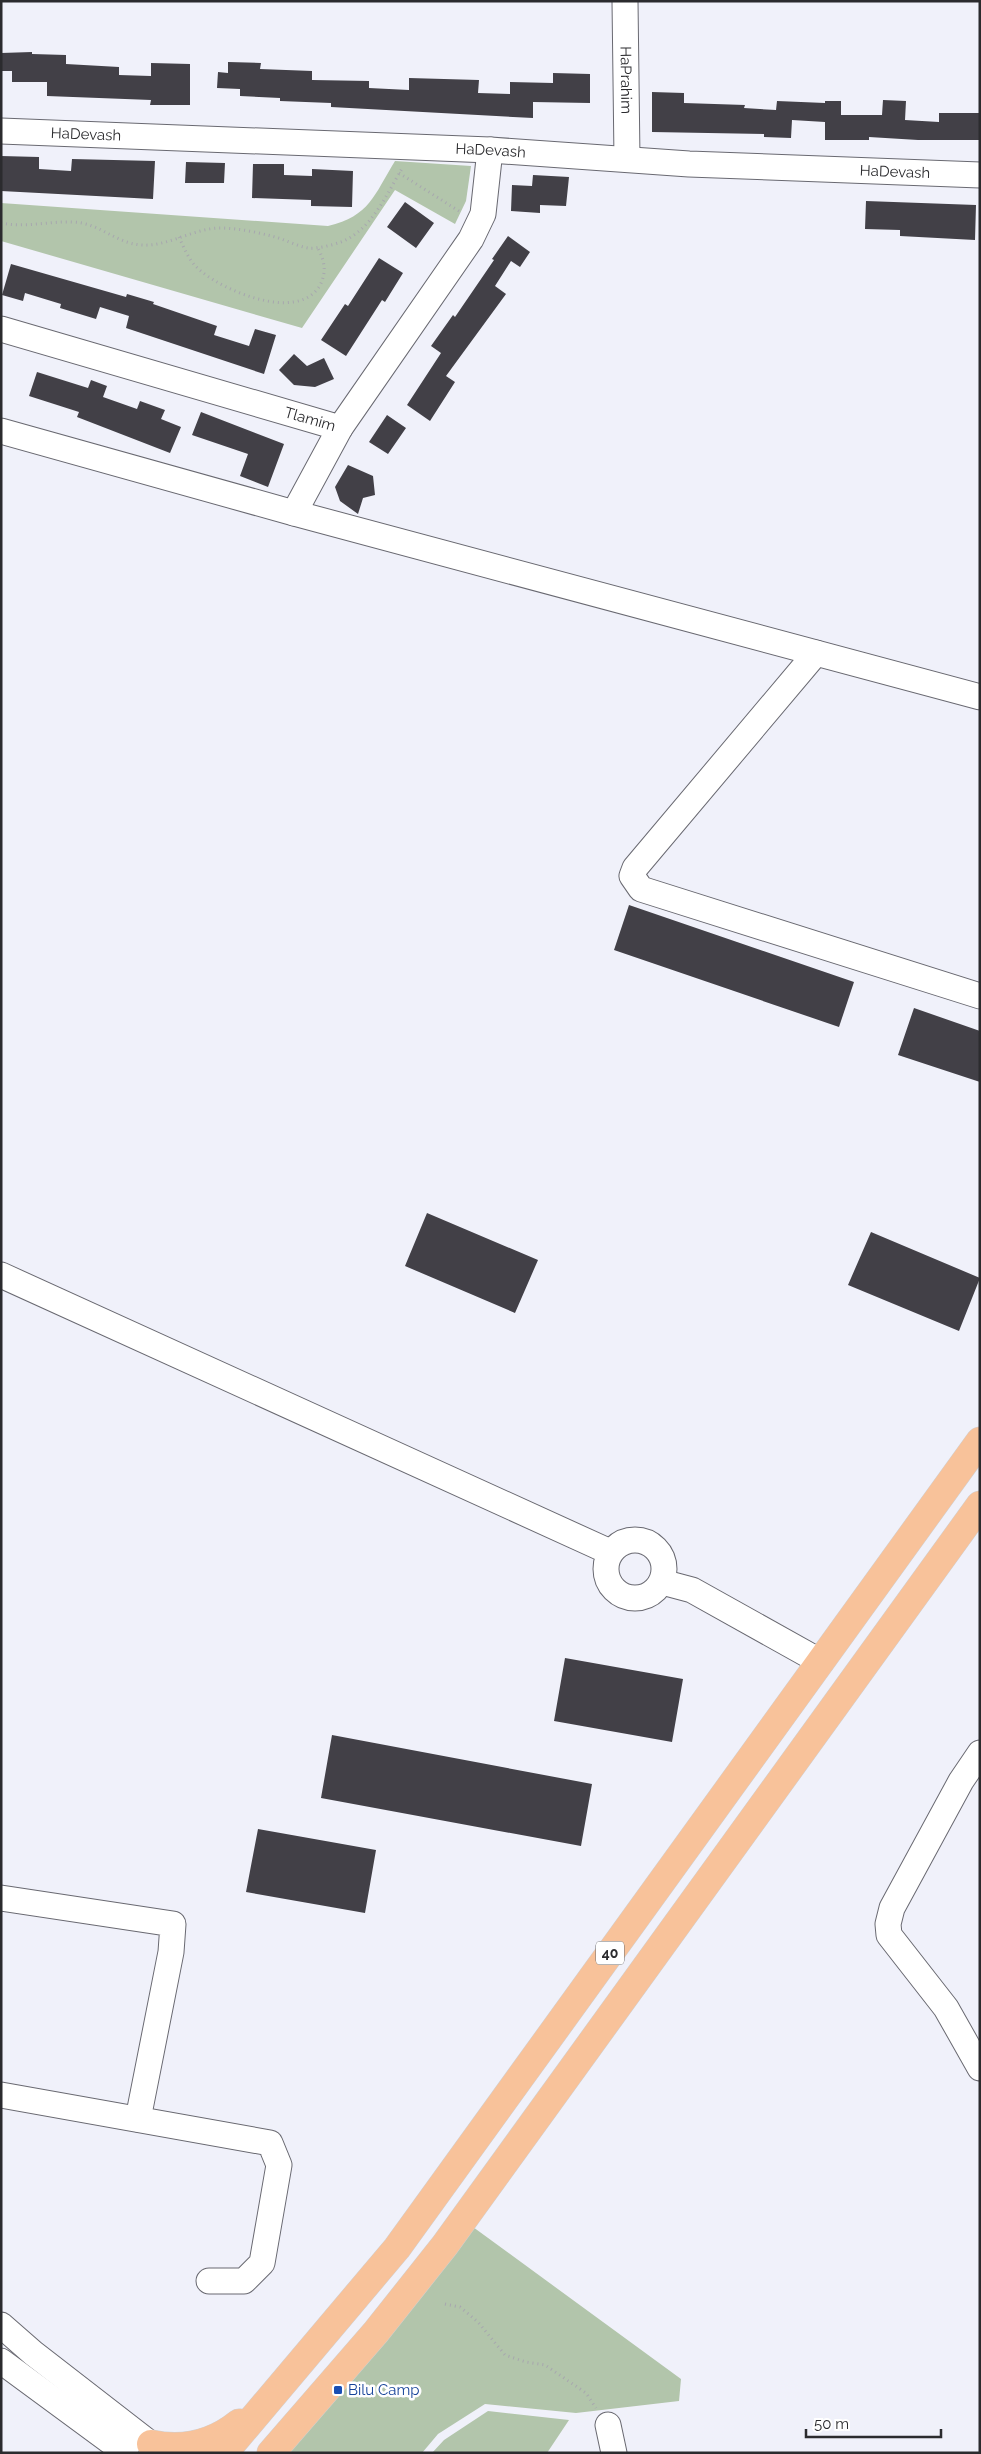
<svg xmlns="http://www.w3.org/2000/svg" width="981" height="2454" font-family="Raleway,sans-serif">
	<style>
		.green { fill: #b2c5ab }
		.building { fill: #424047 }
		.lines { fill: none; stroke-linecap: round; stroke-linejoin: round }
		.minor-casing { stroke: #696971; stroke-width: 27 }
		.highway-casing { stroke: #d0d0d1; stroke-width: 29 }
		.path { stroke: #a7a7ae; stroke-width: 3; stroke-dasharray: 1 4; stroke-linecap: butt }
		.minor { stroke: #fff; stroke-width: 25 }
		.highway { stroke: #f8c29a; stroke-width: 28 }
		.transit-dot { fill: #1a4fb4; stroke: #fff; stroke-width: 2 }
		.labels { text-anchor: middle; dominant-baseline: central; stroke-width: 5; stroke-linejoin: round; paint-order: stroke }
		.shield { fill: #fff; stroke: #6b6b6d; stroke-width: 1 }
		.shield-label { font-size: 14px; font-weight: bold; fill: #2b2b2e }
		.street-label { font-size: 15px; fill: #2b2b2e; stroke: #fff }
		.transit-label { font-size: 15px; fill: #164399; stroke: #fff; text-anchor: start }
	</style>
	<rect width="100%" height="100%" fill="#f0f1fa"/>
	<path class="green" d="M 395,161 L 471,166 L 466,201 L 455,224 L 395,190 L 302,328 L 1,241 L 1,203 L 328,226 C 370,216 374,195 395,161 Z
		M 473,2227 L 681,2379 L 679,2401 L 576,2413 L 485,2404 L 438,2434 L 422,2453 L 284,2453 Z
		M 488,2411 L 569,2420 L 547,2453 L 432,2453 L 444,2440 Z"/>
	<path class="building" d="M 32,52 L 32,54 L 66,55 L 66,64 L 119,67 L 119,75 L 151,76 L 151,63 L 190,64 L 190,105 L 150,105 L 151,100 L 47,96 L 47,82 L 12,82 L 12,71 L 1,71 L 1,53 Z
		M 228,62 L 261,63 L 260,69 L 312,71 L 312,80 L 369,81 L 369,88 L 409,90 L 409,78 L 479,80 L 478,93 L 510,94 L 510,82 L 553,83 L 553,73 L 590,74 L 590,103 L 533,102 L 533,118 L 331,107 L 331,103 L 280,101 L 280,98 L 240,96 L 240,89 L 217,88 L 218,72 L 228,73 Z
		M 652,92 L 684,93 L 684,103 L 745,105 L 744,108 L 776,110 L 777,101 L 825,103 L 825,101 L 841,101 L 841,115 L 882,115 L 883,100 L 906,101 L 905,120 L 939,122 L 939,113 L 980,113 L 980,140 L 918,140 L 869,137 L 869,140 L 825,140 L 825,122 L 792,120 L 791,138 L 764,137 L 764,134 L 652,132 Z
		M 1,156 L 39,157 L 39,169 L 71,171 L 72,159 L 155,161 L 153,199 L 1,191 Z
		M 186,162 L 225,163 L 224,183 L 185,183 Z
		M 253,164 L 284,164 L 284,175 L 312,176 L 312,169 L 353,171 L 352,207 L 311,206 L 311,200 L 252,198 Z
		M 533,175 L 569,177 L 566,206 L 540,205 L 540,213 L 511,211 L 512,185 L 532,186 Z
		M 866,201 L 976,205 L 975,240 L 900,236 L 900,230 L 865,229 Z
		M 405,202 L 434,223 L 416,248 L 387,227 Z
		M 508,236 L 530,252 L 520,267 L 511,261 L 495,286 L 506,294 L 446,376 L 455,382 L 430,421 L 407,405 L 441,353 L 431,346 L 453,315 L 455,317 L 494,260 L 492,259 Z
		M 379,258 L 403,273 L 385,302 L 382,300 L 346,356 L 321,340 L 345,304 L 348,306 Z
		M 11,264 L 126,297 L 127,294 L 154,302 L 153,304 L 217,326 L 214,335 L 249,346 L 255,329 L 276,335 L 264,374 L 126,328 L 129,316 L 100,307 L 96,319 L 60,308 L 61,304 L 25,293 L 23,301 L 2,295 Z
		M 294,354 L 307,366 L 324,358 L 334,379 L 315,387 L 294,385 L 279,370 Z
		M 37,372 L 88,388 L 91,380 L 107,386 L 103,397 L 137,409 L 140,401 L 165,410 L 161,419 L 181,427 L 170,453 L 77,417 L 79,412 L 29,396 Z
		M 201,412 L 284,444 L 268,487 L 240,476 L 248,454 L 192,435 Z
		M 387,415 L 406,428 L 388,454 L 369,442 Z
		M 348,465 L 373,476 L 375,495 L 363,498 L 358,514 L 340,501 L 335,487 Z
		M 629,905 L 854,982 L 839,1027 L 614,950 Z
		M 914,1008 L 980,1031 L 980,1082 L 898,1055 Z
		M 427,1213 L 538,1260 L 515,1313 L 405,1266 Z
		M 871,1232 L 980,1278 L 959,1331 L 848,1285 Z
		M 565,1658 L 683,1679 L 672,1742 L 554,1721 Z
		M 332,1735 L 592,1784 L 581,1846 L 321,1798 Z
		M 258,1829 L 376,1850 L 365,1913 L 246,1892 Z"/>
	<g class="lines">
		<g class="minor-casing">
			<g id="minor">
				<path id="s1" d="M 625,1 L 627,159"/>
				<path id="s2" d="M 1,131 L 490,150 L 689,164 L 980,175"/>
				<path id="s3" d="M 1,329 L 340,428 L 471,239 L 483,214 L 490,150"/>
				<path d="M 1,431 L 294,513 L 980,697"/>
				<path d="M 294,513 L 340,428"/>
				<path d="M 816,653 L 635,868 L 632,876 L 641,889 L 980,996"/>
				<path d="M 1,1275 L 610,1552"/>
				<circle cx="635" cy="1569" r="29"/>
				<path d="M 662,1582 L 692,1590 L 821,1662"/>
				<path d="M 980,1753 L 961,1781 L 892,1908 L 888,1924 L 889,1935 L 946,2008 L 980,2068"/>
				<path d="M 1,1898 L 173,1924 L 171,1952 L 138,2119"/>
				<path d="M 1,2095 L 270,2143 L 279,2165 L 262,2263 L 244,2281 L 209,2281"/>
				<path d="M 1,2325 L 33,2353 L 162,2453"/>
				<path d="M 1,2361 L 126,2453"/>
				<path d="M 608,2425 L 614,2453"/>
			</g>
		</g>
		<g class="highway-casing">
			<path id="highway" d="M 151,2444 C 184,2451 213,2444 239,2423
				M 224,2453 L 397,2248 L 980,1441
				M 271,2453 L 376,2332 L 445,2245 L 980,1505"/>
		</g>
		<path class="path" d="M 399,173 L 462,213
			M 1,223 C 26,228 49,221 73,222 C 100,223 115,243 141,245 C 167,247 192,229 219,228 C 237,228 257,232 275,237 C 286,240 297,246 308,248 C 318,249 332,245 341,242 C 372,230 387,193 403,167
			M 179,237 C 185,250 190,263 202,272 C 227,292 296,321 319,287 C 327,273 325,262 318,248
			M 445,2304 L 460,2307 L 478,2322 L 505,2355 L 526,2362 L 545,2365 L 586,2393 L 596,2408"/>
		<use href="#minor" class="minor"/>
		<use href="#highway" class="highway"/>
	</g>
	<rect class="transit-dot" x="333" y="2385" width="10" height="10" rx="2.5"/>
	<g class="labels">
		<rect class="shield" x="596" y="1941.5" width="28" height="23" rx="4"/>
		<g class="shield-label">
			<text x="610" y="1953">40</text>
		</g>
		<g class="street-label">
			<text stroke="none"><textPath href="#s1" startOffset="79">HaPrahim</textPath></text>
			<text stroke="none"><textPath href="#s2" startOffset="85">HaDevash</textPath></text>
			<text stroke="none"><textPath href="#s2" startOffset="490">HaDevash</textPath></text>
			<text stroke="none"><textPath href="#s2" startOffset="895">HaDevash</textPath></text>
			<text stroke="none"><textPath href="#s3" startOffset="322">Tlamim</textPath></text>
		</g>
		<g class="transit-label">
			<text x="348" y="2390">Bilu Camp</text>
		</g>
	</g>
	<rect width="981" height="2454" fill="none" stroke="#2b2b2e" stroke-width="5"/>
	<path d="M806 2429v8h135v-8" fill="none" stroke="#2b2b2e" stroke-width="2.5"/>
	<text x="814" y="2429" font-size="15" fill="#2b2b2e" stroke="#ffffff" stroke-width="4" paint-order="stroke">50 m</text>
</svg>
